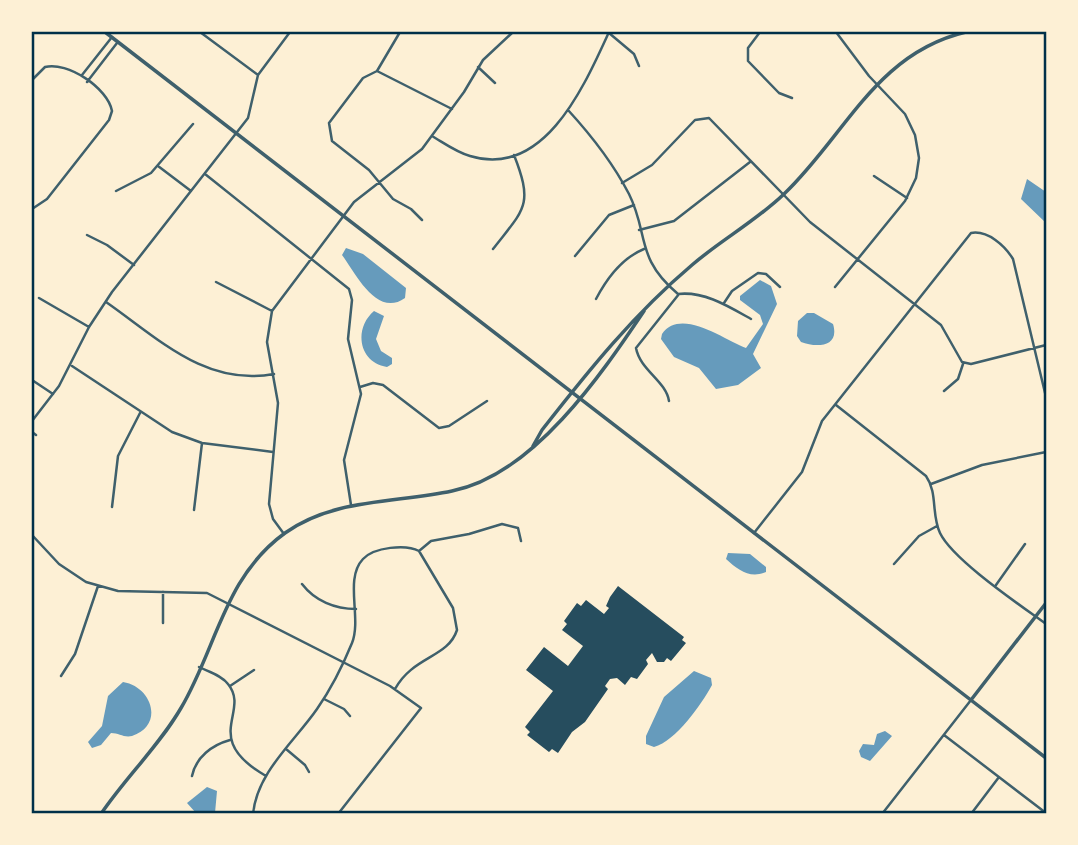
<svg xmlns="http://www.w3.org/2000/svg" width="1078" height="845" font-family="'Nunito Sans',sans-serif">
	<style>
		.water { fill: #669bbc }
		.building { fill: #264d5e }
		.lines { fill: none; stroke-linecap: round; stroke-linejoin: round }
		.minor { stroke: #3f606c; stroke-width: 2.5 }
		.tertiary { stroke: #3f606c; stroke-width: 3.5 }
		.neatline { fill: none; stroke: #003049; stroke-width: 2.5 }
	</style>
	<rect width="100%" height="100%" fill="#fdf0d5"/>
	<path class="water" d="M 1027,179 L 1046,192 L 1046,223 L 1021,199 Z
		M 346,248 L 363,254 L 406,288 L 405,298 C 377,318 356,274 342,255 Z
		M 760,280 L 771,286 L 777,304 L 753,354 L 761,368 L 738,385 L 716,389 L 699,368 L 674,357 L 661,339 L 662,334 C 681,307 724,340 746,348 L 763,324 L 760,315 L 740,300 L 740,296 Z
		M 374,311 L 384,316 L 376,339 L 381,351 L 392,358 L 392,364 L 387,367 C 359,363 353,329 374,311 Z
		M 807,313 L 814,313 L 833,324 C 840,347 817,348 801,342 L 797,336 L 798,321 Z
		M 728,553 L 750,554 L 766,567 L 766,572 C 750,579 738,570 726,559 Z
		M 694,671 L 711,678 L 712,685 C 701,705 676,741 654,747 L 646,744 L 646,736 L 664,697 Z
		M 123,682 C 153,687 164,726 132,736 C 124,738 119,733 111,733 L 101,745 L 92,748 L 88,742 L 102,726 L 108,696 Z
		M 885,731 L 892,736 L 870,761 L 861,757 L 859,751 L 863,744 L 874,745 L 877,734 Z
		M 207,787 L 217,791 L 215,813 L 196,813 L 187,803 Z"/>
	<path class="building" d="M 618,586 L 684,637 L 682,640 L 686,643 L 671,661 L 667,658 L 664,662 L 657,662 L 652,653 L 646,660 L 648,664 L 637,679 L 631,677 L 625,685 L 617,678 L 610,679 L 605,686 L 608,689 L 585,722 L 572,732 L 558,753 L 552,749 L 549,752 L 527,735 L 530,732 L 525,727 L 553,691 L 526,670 L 544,647 L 568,666 L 583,646 L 562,630 L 567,624 L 564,621 L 577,603 L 581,606 L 586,600 L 604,614 L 609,608 L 606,606 L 610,597 Z"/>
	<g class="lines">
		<path class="minor" d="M 200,32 L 258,75
			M 760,32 L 748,48 L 748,61 L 779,93 L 792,98
			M 609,33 L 634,54 L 639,66
			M 478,67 L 495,83
			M 377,71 L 400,32
			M 82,75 L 112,37
			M 32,80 L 45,67 C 67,61 108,88 112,111 L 109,120 L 47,199 L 32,209
			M 87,82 L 117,43
			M 568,110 C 590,134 614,165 629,194 C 649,234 635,258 678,294 C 704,291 728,306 751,319
			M 432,136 C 444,143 456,152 470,156 C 545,179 585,84 609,32
			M 158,166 L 191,191
			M 205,174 L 349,289 L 352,300 L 348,339 L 361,394 L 344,460 L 351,505
			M 874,176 L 907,198
			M 622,183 L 652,165 L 695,120 L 709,118 L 810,222 L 941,325 L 962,362 L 971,364 L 1046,345
			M 116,191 L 151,173 L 193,124
			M 422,220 L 411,209 L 393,199 L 369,170 L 332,141 L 329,123 L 363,78 L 377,71 L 452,109
			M 639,230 L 674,221 L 750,162
			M 87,235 L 107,245 L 134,265
			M 493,249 C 524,209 534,206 514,155
			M 575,256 L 609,215 L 634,205
			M 216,282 L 272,311
			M 835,287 L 905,201 L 916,178 L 919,158 L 915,135 L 905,114 L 869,76 L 836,32
			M 39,298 L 89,327
			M 596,299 C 607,278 622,258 644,249
			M 106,302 C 159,339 206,387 274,374
			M 724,303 L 732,291 L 758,273 L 766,274 L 780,287
			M 72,366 L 172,432 L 202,443 L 273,452
			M 32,380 L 53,394
			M 360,387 L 373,383 L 383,385 L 439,428 L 449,426 L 487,401
			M 944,391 L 958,379 L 963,364
			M 669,401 C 666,381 640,370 636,348 L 679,294
			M 836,405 L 926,476 C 938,493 931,514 940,533 C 953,560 1020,605 1046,624
			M 32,421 L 59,386 L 89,327 L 112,292 L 248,118 L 258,75 L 290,32
			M 32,432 L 36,435
			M 931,484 L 982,465 L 1046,452
			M 112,507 L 118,456 L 140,413
			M 194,510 L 202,443
			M 754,533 L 802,472 L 822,421 L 971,233 C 988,230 1005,246 1013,259 L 1046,397
			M 284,534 L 273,519 L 269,504 L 278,403 L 267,342 L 272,311 L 354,202 L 422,149 L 464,92 L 483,60 L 513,32
			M 32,535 L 59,564 L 86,582 L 118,591 L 207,593 L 390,686 L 421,708 L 338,814
			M 894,564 L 919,536 L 937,526
			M 302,584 C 315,601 335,609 356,609
			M 996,585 L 1025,544
			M 163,592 L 163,623
			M 199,667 C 209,672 221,675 228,684 C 251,712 200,738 266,776
			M 61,676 L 75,654 L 98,586
			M 230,686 L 254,670
			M 395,689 C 413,656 448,658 457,630 L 453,608 L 419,551
			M 324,699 L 344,709 L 350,716
			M 944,735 L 1046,813
			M 286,749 L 305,765 L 309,772
			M 192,776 C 196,757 212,745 230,740
			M 253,814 C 257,772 295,741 317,709 C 331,689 343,665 352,643 C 362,618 344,579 363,559 C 374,547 406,544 419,551 L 431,541 L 469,534 L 502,524 L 518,528 L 521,541
			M 882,814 L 971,700
			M 971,814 L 999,777"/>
		<path class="tertiary" d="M 105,32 L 1046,758
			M 533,446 L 542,430 C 589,370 634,314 692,265 C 721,240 756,221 784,194 C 845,136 876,53 966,32
			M 971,700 L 1046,603
			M 101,814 C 126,777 159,746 181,708 C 217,647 224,577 285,533 C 334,498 396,503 452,491 C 533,475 601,375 644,311"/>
	</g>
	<rect width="1078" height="845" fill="none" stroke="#fdf0d5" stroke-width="66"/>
	<rect x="33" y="33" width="1012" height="779" class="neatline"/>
</svg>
